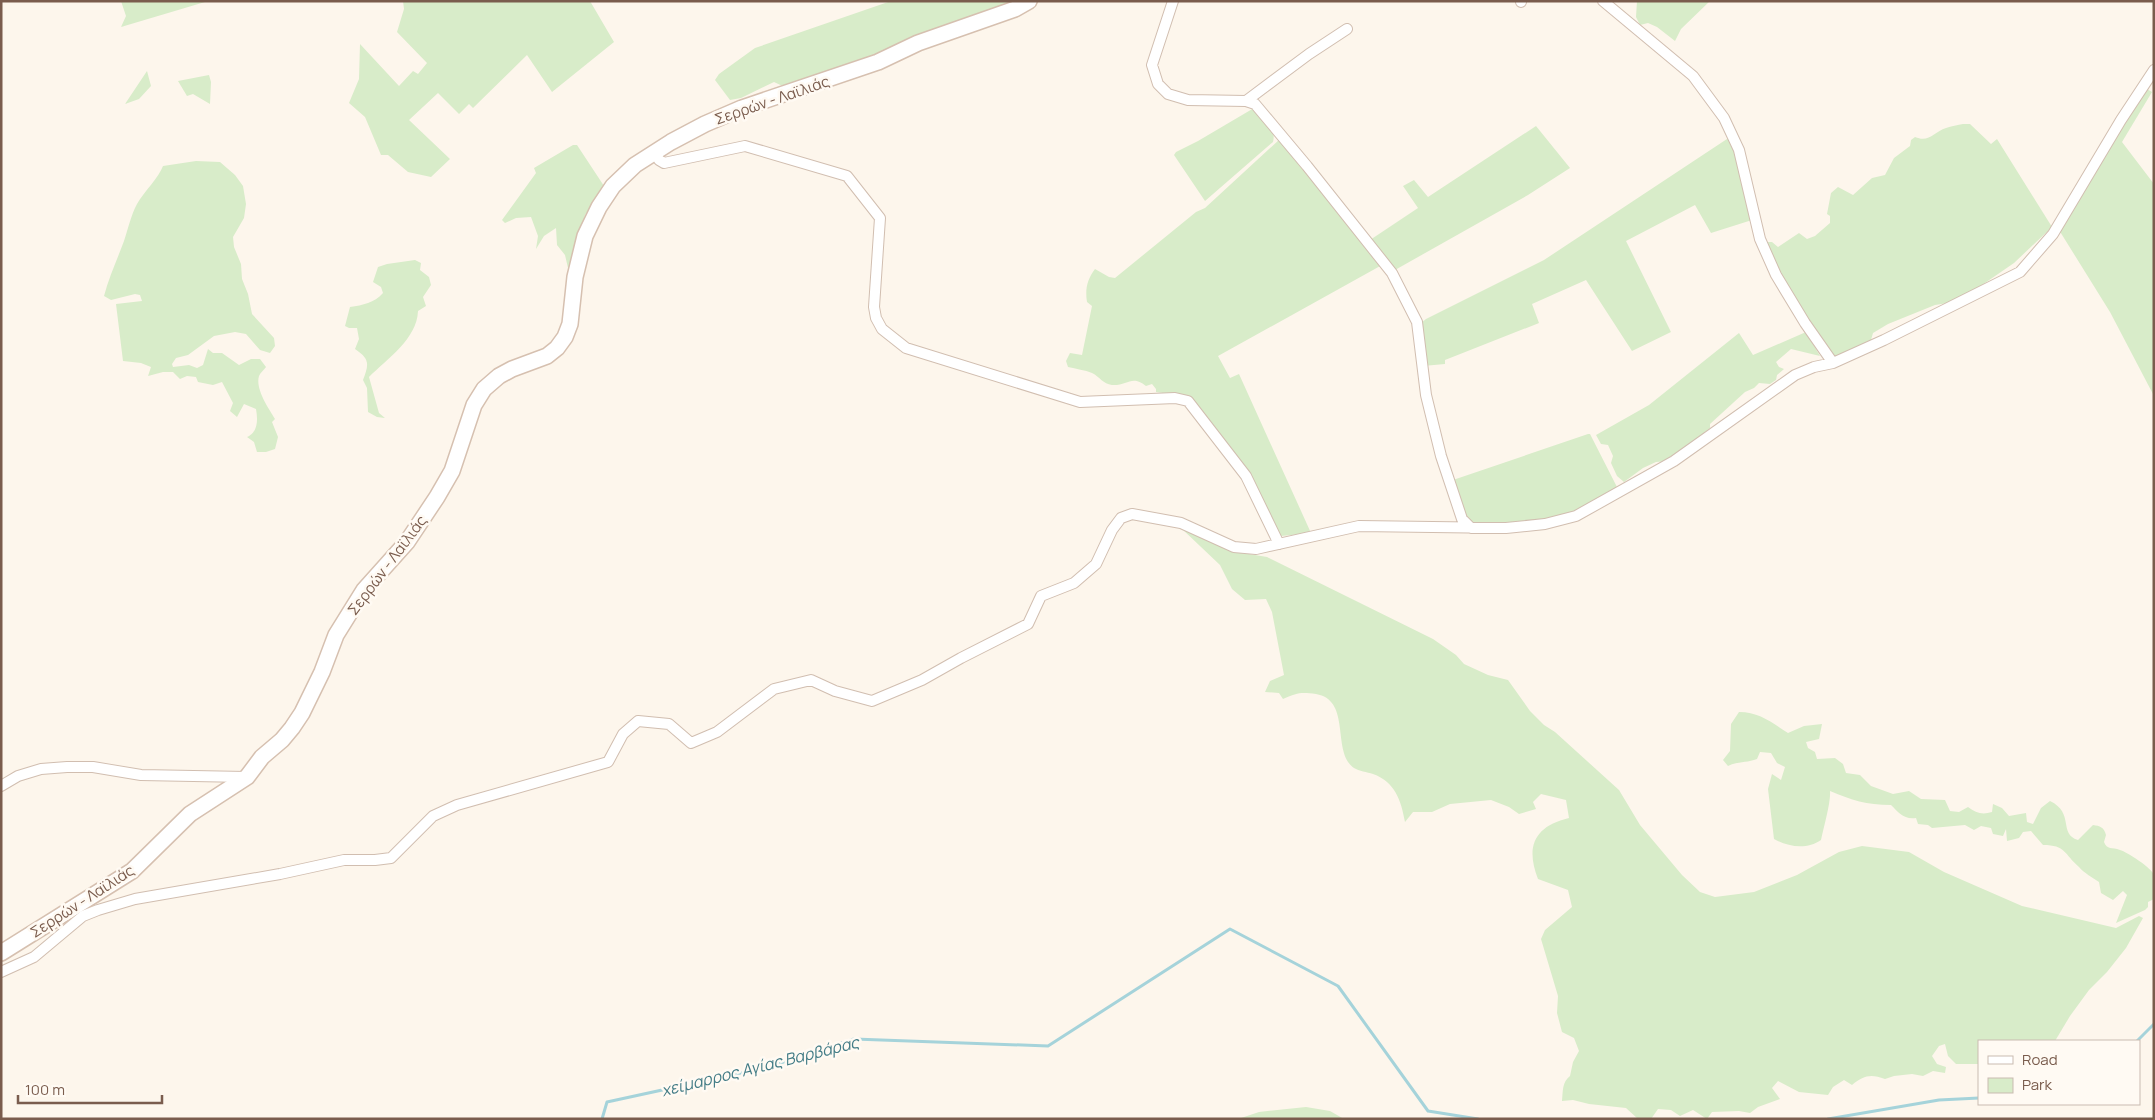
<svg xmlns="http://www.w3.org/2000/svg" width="2155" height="1120" font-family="Manrope,sans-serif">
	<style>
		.green { fill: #d8ecc9 }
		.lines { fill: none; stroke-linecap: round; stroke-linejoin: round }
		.stream { stroke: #a5d3da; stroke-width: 3 }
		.minor-casing { stroke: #d1beb0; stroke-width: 12 }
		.secondary-casing { stroke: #d6c0b0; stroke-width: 18 }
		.minor { stroke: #fff; stroke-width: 10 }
		.secondary { stroke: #fff; stroke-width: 15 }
		.labels { text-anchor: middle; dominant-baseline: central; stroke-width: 5; stroke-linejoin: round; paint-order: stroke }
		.street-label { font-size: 15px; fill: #7a5c4d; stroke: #fffaf3 }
		.water-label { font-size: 16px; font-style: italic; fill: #437c86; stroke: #fffaf3 }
	</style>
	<rect width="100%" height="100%" fill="#fdf6ec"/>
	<path class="green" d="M 121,1 L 205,1 L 205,2 L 121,27 L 126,16 Z
		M 403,1 L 590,1 L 614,42 L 552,92 L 527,55 L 473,108 L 469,104 L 459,114 L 438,93 L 409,120 L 450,159 L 431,177 L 408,172 L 388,155 L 381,155 L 365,117 L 349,103 L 359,79 L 360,44 L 399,86 L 413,71 L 418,74 L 427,63 L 397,32 L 404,9 Z
		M 891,1 L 1018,1 L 910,37 L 890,51 L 789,89 L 774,82 L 741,98 L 730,100 L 715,80 L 719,74 L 755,48 Z
		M 1637,1 L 1710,1 L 1681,29 L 1675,41 L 1657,27 L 1648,23 L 1640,25 L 1636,17 Z
		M 147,71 L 151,86 L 139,99 L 125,104 Z
		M 209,75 L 211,82 L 210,104 L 193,94 L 187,96 L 178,81 Z
		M 2147,89 L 2152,92 L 2122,142 L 2154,184 L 2154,396 L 2110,312 L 2059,230 L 2115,134 Z
		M 1254,108 C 1263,118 1277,127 1273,142 L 1205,201 L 1174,155 L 1176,152 L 1198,141 Z
		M 1963,124 L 1970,124 L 1991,144 L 1997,139 L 2052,227 L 2014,263 L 1982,285 L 1948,303 L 1935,305 L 1888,324 L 1873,333 L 1871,340 L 1861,347 L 1837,358 L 1832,355 L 1782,281 L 1765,242 L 1772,242 L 1778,247 L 1799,233 L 1807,239 L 1815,236 L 1830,223 L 1830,216 L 1827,214 L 1831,193 L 1838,187 L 1853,195 L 1872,178 L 1885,175 L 1894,158 L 1910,146 L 1911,140 L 1915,137 C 1929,143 1934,132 1946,128 C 1951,126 1958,125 1963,124 Z
		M 1536,126 L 1570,168 L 1528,195 L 1395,270 L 1370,240 L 1418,208 L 1403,186 L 1414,180 L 1428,197 Z
		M 1730,137 L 1741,164 L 1752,220 L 1711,233 L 1695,205 L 1626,241 L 1671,332 L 1632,351 L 1586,280 L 1532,304 L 1539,323 L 1445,360 L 1445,364 L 1423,366 L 1421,323 L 1426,319 L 1544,260 Z
		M 1280,139 L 1382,265 L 1218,356 L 1230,378 L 1239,374 L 1311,533 L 1281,536 L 1268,513 L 1183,396 L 1156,392 L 1156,389 L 1152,384 L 1146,386 C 1132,374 1127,386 1112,385 C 1103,384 1100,377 1092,373 C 1085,370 1076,369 1068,367 L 1066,361 L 1070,353 L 1082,355 L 1092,306 L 1087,302 C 1085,289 1087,280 1095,269 L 1109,277 L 1115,278 L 1196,212 L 1205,208 Z
		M 573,145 L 577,145 L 604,186 L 585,215 L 574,257 L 571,281 L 565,255 L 557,245 L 556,228 L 544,236 L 536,249 L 538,236 L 531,217 L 516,218 L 505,223 L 502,220 L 536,173 L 534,168 Z
		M 196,161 L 220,162 L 235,175 L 243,186 L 246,204 L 244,218 L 233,237 L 234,247 L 241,264 L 242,279 L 248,294 L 252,314 L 274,338 L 275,346 L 270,353 L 260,350 L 246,334 L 235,332 L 214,336 L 188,355 L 176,358 L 172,364 L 173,367 L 189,365 L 197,368 L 203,365 L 208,349 L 213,353 L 222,353 L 239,365 L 251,359 L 260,359 L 266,367 C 264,370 260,373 259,376 C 255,389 269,409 275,419 L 272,422 L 278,437 L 275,449 L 266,452 L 257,452 L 254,442 L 247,437 C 258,432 258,420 256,409 L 244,404 L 237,417 L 230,411 L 233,403 L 222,382 L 213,385 L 198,382 L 196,377 L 187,376 L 180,379 L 173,372 L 163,372 L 148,376 L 151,367 L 141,363 L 123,361 L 116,304 L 142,301 L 140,295 L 135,294 L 111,300 L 104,296 C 109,277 117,260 124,241 C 128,229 131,215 137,204 C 144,192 159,177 163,166 Z
		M 415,260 L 421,263 L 420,270 L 429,277 L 431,285 L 423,297 L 426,306 L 418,311 C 417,339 387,359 369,377 L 379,413 L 385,418 L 377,417 L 368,412 L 367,388 L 363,380 C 369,364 370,359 355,349 L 359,339 L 357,328 L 349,328 L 345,326 L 350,307 C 363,305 374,303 383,293 L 381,287 L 373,282 L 378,267 L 387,264 Z
		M 1806,332 L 1820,356 L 1791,349 L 1776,362 L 1779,367 L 1784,369 L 1777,375 L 1776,380 L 1770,384 L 1759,383 L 1754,388 L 1745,392 L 1710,424 L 1710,428 L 1669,461 L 1656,462 L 1643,468 L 1624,482 L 1617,476 L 1611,463 L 1613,456 L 1608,445 L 1601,444 L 1596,435 L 1649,405 L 1739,333 L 1753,355 Z
		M 1588,434 L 1590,434 L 1618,489 C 1604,497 1589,508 1574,513 C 1558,520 1480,531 1468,519 C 1459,510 1457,492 1453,480 Z
		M 1181,528 L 1243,553 L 1267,557 L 1433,639 L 1456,655 L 1464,664 L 1488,675 L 1508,680 L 1530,711 L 1544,725 L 1555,732 L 1619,790 L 1640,825 L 1682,875 L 1700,892 L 1715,897 L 1754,892 L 1797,875 L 1839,852 L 1862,846 L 1909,852 L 1944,872 L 2022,906 L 2116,928 L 2139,916 L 2143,918 L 2126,948 L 2107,972 L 2089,990 L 2070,1016 L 2055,1041 L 1979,1041 L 1979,1064 L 1956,1064 L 1948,1056 L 1945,1044 L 1939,1046 L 1932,1056 L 1937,1064 L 1946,1067 L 1945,1073 L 1933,1071 L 1923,1076 L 1912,1074 L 1894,1076 L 1885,1079 C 1871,1074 1864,1075 1852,1085 L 1844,1080 L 1833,1087 L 1828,1095 L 1799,1092 L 1778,1081 L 1772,1088 L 1780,1099 L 1758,1107 L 1750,1113 L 1739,1111 L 1712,1112 L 1707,1119 L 1693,1110 L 1680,1116 L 1671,1110 L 1658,1109 L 1651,1119 L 1638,1119 L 1626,1108 L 1589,1104 L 1573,1100 L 1562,1101 C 1563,1091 1562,1082 1570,1076 L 1573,1062 L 1579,1051 L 1574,1038 L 1562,1032 L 1557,1013 L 1558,996 L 1541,939 L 1545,930 L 1572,907 L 1568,890 L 1538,879 C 1525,846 1535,826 1569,818 L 1566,800 L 1541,794 L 1533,802 L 1536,809 L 1519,814 L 1509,807 L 1491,800 L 1450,804 L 1432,812 L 1413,812 L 1405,822 C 1401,800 1395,782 1373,774 C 1367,772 1359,771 1354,768 C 1331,752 1352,700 1316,694 C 1300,692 1297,693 1283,699 L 1279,693 L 1265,692 L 1270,681 L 1284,675 L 1272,612 L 1266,599 L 1245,600 L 1232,589 L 1220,565 Z
		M 1739,712 C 1759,712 1771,722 1788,733 L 1804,726 L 1822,724 L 1819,739 L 1806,742 L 1808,748 L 1815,752 L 1817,759 L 1835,758 L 1843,764 L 1846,773 L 1860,775 L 1871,786 L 1893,794 L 1909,791 L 1921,799 L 1945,800 L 1950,811 L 1959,812 L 1968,807 C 1976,813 1982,815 1992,812 L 1993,804 L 2002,808 L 2009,816 L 2026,813 L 2027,822 L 2033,824 L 2041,808 L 2050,801 C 2075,813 2058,834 2078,840 L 2093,825 C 2100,826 2104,827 2106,835 L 2104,842 C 2107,850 2112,847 2120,850 C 2127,852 2152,868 2154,875 C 2155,882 2154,891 2154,899 L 2148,902 L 2148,907 L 2145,910 L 2116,923 L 2127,895 L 2123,891 L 2113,900 L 2101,893 L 2099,882 C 2092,877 2084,873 2079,867 C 2064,854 2066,845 2043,845 L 2031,831 L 2023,832 L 2019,838 L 2007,841 L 2006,829 L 2003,836 L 1993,834 L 1991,828 L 1981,826 L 1974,830 L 1965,825 L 1932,828 L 1928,825 L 1918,824 L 1916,818 C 1904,820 1898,812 1891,805 C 1866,805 1852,800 1830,791 C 1831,802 1824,826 1821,840 C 1807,850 1788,847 1774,839 L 1768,789 L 1772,774 L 1781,780 L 1785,767 L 1777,763 L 1771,753 L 1760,752 L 1757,759 C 1747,763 1738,761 1728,766 L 1723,760 L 1730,751 L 1731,724 Z
		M 1306,1107 L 1330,1111 L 1344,1119 L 1238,1119 L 1259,1112 Z"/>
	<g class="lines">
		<path class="stream" d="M 2137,1041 L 2154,1024
			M 602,1119 L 607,1102 L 768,1067 L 854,1039 L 1048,1046 L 1230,929 L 1338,986 L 1428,1111 L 1478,1119
			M 1828,1119 L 1939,1100 L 1979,1098"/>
		<g class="minor-casing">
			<path id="minor" d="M 1173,1 L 1152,65 L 1158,84 L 1168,94 L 1188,100 L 1246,101 L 1255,104 L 1307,166 L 1392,273 L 1417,322 L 1426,395 L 1441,456 L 1462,519 L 1471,528
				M 1603,1 L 1693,76 L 1724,118 L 1739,150 L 1760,239 L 1776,275 L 1805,323 L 1833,363
				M 1521,2 L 1521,1
				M 1246,101 L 1309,54 L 1347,29
				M 655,151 L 659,160 L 664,163 L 745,146 L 847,176 L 880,218 L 874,307 L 876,318 L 882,329 L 906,348 L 1080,402 L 1175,398 L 1188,401 L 1246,476 L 1279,544
				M 1,786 L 18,776 L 41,769 L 67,767 L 93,767 L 141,775 L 246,777
				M 1,972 L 34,957 L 83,916 L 98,910 L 135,899 L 280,874 L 344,860 L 375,860 L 391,858 L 433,816 L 457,805 L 608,762 L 623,734 L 638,721 L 669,724 L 691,743 L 717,732 L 774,689 L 811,680 L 835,691 L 872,701 L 922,680 L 961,658 L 1028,624 L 1041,596 L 1074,583 L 1096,564 L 1112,530 L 1121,518 L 1132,514 L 1181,523 L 1234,547 L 1256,549 L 1359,526 L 1506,528 L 1545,524 L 1576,516 L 1674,461 L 1795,375 L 1814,367 L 1833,363 L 1884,340 L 2020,272 L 2053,234 L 2121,120 L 2154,70"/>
		</g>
		<g class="secondary-casing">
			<path id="secondary" d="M 1,953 L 132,871 L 190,814 L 247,777 L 262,757 L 282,740 L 292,728 L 302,713 L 322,672 L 336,635 L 364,590 L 407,542 L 437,497 L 452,471 L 474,405 L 484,389 L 499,376 L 512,369 L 547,356 L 557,348 L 565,337 L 570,324 L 575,277 L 585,236 L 599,207 L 613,186 L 635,165 L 671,142 L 705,124 L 742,108 L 878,62 L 918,43 L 1015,9 L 1029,1"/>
		</g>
		<use href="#minor" class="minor"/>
		<use href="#secondary" class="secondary"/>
	</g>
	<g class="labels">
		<g class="street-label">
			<text transform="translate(772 100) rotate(-19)">Σερρών - Λαϊλιάς</text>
			<text transform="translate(387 565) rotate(-53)">Σερρών - Λαϊλιάς</text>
			<text transform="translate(82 901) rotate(-33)">Σερρών - Λαϊλιάς</text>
		</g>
		<g class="water-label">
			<text transform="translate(760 1066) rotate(-14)">χείμαρρος Αγίας Βαρβάρας</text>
		</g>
	</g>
	<rect width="2155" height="1120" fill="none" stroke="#7a5c4d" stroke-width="5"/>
	<rect x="1978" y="1040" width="162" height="65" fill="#fffaf3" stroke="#cabbb1"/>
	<rect x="1988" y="1056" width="25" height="8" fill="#ffffff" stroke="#cabbb1"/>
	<text x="2022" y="1065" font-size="15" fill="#7a5c4d">Road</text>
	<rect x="1988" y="1078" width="25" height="15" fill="#d8ecc9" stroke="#cabbb1"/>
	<text x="2022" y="1090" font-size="15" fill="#7a5c4d">Park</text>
	<path d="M18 1095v8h144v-8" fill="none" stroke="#7a5c4d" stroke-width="2.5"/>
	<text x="25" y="1095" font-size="15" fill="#7a5c4d" stroke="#fffaf3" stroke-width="4" paint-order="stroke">100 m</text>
</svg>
